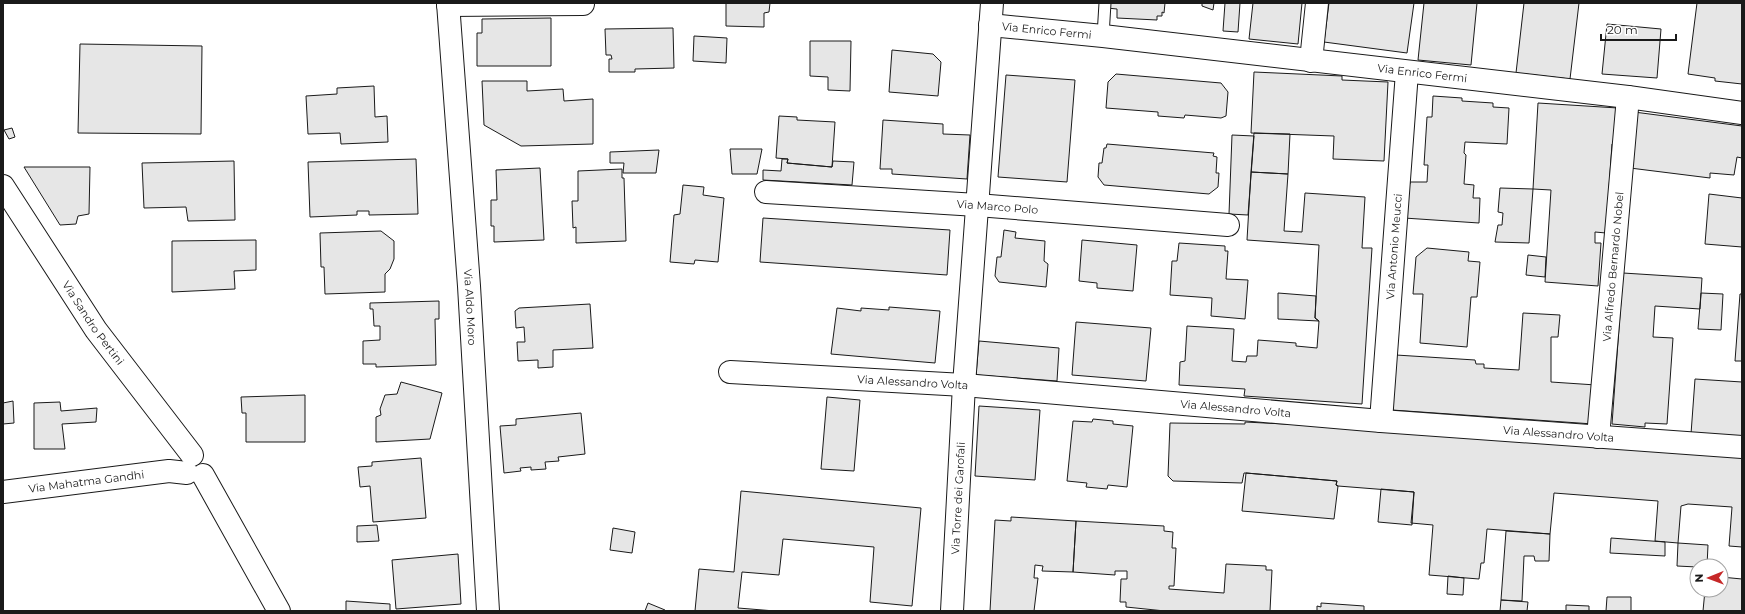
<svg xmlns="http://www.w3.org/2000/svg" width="1745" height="614" font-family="Montserrat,sans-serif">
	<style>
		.building { fill: #e6e6e6; stroke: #1a1a1a }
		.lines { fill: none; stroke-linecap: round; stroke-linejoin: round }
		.lane-casing { stroke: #1a1a1a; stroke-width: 13 }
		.street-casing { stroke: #1a1a1a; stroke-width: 24 }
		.lane { stroke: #fff; stroke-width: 11 }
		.street { stroke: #fff; stroke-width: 22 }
		.labels { text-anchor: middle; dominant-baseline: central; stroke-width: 3; stroke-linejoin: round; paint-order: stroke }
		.street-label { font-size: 11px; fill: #1a1a1a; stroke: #fff }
	</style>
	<rect width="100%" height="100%" fill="#fff"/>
	<path class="building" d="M 726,3 L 770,3 L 769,12 L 764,13 L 764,27 L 726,26 Z
		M 1107,3 L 1165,3 L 1164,13 L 1162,12 L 1162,16 L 1157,16 L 1157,20 L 1117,18 L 1117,9 L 1107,8 Z
		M 1202,3 L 1214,3 L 1213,10 L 1202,6 Z
		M 1225,3 L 1240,3 L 1238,32 L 1223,31 Z
		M 1253,3 L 1302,3 L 1298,44 L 1249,39 Z
		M 1329,3 L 1414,3 L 1407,53 L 1324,42 Z
		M 1424,3 L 1477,3 L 1471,65 L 1418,60 Z
		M 1524,3 L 1579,3 L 1570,79 L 1516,73 Z
		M 1697,3 L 1742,3 L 1742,84 L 1715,81 L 1715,78 L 1688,74 Z
		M 551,18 L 551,66 L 477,66 L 477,33 L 482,33 L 482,19 Z
		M 1607,24 L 1661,29 L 1657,78 L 1602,74 Z
		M 673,28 L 674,68 L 635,69 L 635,72 L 609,72 L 609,59 L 612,59 L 611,55 L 606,55 L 605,29 Z
		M 694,36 L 727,38 L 726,63 L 693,61 Z
		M 810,41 L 851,41 L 850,91 L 828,90 L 828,77 L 810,76 Z
		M 80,44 L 202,46 L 201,134 L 78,133 Z
		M 892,50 L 933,54 L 941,62 L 938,96 L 889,92 Z
		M 1254,72 L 1342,76 L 1342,80 L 1388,82 L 1384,161 L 1333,159 L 1334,136 L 1251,133 Z
		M 1116,74 L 1221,83 L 1228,92 L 1226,116 L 1221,118 L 1185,115 L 1184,118 L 1158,116 L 1158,112 L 1106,108 L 1108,82 Z
		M 1006,75 L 1075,80 L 1067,182 L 998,177 Z
		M 482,81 L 527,81 L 527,91 L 563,89 L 564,101 L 593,99 L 593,144 L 521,146 L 484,125 Z
		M 374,86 L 375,117 L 387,116 L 388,142 L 341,144 L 340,133 L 308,134 L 306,96 L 337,94 L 337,88 Z
		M 1433,96 L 1462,98 L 1462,101 L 1493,103 L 1493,107 L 1509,108 L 1507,144 L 1465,142 L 1464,153 L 1466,155 L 1464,184 L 1474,185 L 1473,198 L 1480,198 L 1479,223 L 1404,218 L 1406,184 L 1410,184 L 1410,182 L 1427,182 L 1428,165 L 1424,165 L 1427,117 L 1432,117 Z
		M 1538,103 L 1618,108 L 1614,144 L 1612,144 L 1606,233 L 1595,232 L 1595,243 L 1601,243 L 1598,286 L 1545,282 L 1551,190 L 1533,189 Z
		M 1634,112 L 1742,126 L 1742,158 L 1737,157 L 1734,175 L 1710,173 L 1710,178 L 1630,168 Z
		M 779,116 L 797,117 L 797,120 L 835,122 L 832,167 L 787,163 L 788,159 L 776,158 Z
		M 883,120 L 943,124 L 943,134 L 970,135 L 967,179 L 892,174 L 892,169 L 880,169 Z
		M 12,128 L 15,137 L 9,139 L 4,130 Z
		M 1254,133 L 1290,134 L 1288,174 L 1251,172 Z
		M 1232,135 L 1254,136 L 1248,215 L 1229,214 Z
		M 1107,144 L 1214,153 L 1213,156 L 1217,157 L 1216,173 L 1219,173 L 1218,187 L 1209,194 L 1104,185 L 1098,177 L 1099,163 L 1102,163 L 1104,148 L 1106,148 Z
		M 730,149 L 762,149 L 757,174 L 732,174 Z
		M 659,150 L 656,173 L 623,173 L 624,163 L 610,163 L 610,152 Z
		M 416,159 L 418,214 L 369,215 L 369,211 L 357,211 L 357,215 L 310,217 L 308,162 Z
		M 782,159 L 788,159 L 787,163 L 832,167 L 833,161 L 854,162 L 852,185 L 763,180 L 763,170 L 781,171 Z
		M 234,161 L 235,220 L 188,221 L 186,207 L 144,208 L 142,163 Z
		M 24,167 L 90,167 L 89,214 L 78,216 L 76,224 L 60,225 Z
		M 540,168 L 544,240 L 494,242 L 494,226 L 491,226 L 491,200 L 497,200 L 496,170 Z
		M 622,169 L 622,178 L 624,178 L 626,241 L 576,243 L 576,227 L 573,228 L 572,201 L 578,201 L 578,171 Z
		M 1251,172 L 1288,174 L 1284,231 L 1302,232 L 1305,193 L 1365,197 L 1362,248 L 1372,248 L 1362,404 L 1244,396 L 1245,389 L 1179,385 L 1180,362 L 1185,361 L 1187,326 L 1234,329 L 1232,361 L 1246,362 L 1247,356 L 1257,356 L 1258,340 L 1296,343 L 1296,346 L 1317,348 L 1319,321 L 1315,318 L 1319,245 L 1247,240 Z
		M 683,185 L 704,187 L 703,195 L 724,198 L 718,262 L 695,260 L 694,264 L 670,262 L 674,215 L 680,214 Z
		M 1500,188 L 1533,189 L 1529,243 L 1495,242 L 1498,225 L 1502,225 L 1503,213 L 1498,212 Z
		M 1709,194 L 1742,198 L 1742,247 L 1705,244 Z
		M 763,218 L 950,230 L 947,275 L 760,262 Z
		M 1004,230 L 1016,232 L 1015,238 L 1045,241 L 1044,261 L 1048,264 L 1046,287 L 999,282 L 995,276 L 997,257 L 1001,257 Z
		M 381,231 L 394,241 L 394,259 L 390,269 L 385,274 L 385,292 L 325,294 L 324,267 L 321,267 L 320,233 Z
		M 256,240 L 256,270 L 234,271 L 235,289 L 172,292 L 172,241 Z
		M 1082,240 L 1137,245 L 1133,291 L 1097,288 L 1097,283 L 1079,281 Z
		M 1179,243 L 1225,246 L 1225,251 L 1228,251 L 1226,279 L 1248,280 L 1245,319 L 1211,316 L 1212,298 L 1170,295 L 1172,261 L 1177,261 Z
		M 1427,248 L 1469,252 L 1468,261 L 1480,262 L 1477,297 L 1471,297 L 1467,347 L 1420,343 L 1423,294 L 1413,294 L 1416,257 Z
		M 1528,255 L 1546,257 L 1545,277 L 1526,275 Z
		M 1623,273 L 1702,278 L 1700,309 L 1655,306 L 1653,337 L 1673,338 L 1667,424 L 1645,423 L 1645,427 L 1612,424 Z
		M 1278,293 L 1316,296 L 1315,318 L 1319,321 L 1278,319 Z
		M 1701,293 L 1723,294 L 1721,330 L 1698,329 Z
		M 1740,294 L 1742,294 L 1742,361 L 1735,361 Z
		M 439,301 L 439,319 L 435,319 L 436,365 L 376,367 L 376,364 L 363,364 L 363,341 L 380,340 L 380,326 L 374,326 L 373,309 L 370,309 L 370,303 Z
		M 590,304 L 593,348 L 553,350 L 553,367 L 538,368 L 538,360 L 518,361 L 517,342 L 525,342 L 524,327 L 516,328 L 515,311 L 519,308 Z
		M 889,307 L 940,311 L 935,363 L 831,354 L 837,308 L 861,311 L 861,308 L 889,310 Z
		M 1523,313 L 1560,315 L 1558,337 L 1551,337 L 1551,382 L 1596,385 L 1593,424 L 1392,410 L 1396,355 L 1475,360 L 1476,364 L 1484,364 L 1484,368 L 1519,370 Z
		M 1076,322 L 1151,328 L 1146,381 L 1072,375 Z
		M 979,341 L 1059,348 L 1057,381 L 976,375 Z
		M 1695,379 L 1742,382 L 1742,437 L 1691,434 Z
		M 401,382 L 442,393 L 430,439 L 376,442 L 376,417 L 381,415 L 380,409 L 385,395 L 397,394 Z
		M 305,395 L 305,442 L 246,442 L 246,413 L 242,413 L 241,397 Z
		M 827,397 L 860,400 L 854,471 L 821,469 Z
		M 13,401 L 14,423 L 3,424 L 3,403 Z
		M 60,402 L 61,411 L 97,408 L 96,422 L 62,424 L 65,449 L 34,449 L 34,403 Z
		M 979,406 L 1040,410 L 1035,480 L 975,476 Z
		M 581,413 L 585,454 L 558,457 L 559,461 L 545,462 L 546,469 L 531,470 L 531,467 L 520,468 L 521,471 L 504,473 L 500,426 L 516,425 L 516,419 Z
		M 1093,419 L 1113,421 L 1113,424 L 1133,426 L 1127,487 L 1108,485 L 1107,489 L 1086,487 L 1087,483 L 1067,481 L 1073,421 L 1092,422 Z
		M 1245,422 L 1421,431 L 1742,457 L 1742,547 L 1729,546 L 1732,507 L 1688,504 L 1681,506 L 1678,543 L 1655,541 L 1658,501 L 1554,493 L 1550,534 L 1487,529 L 1484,563 L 1481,563 L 1479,579 L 1429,575 L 1433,525 L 1411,523 L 1414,492 L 1338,486 L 1336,485 L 1337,481 L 1246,473 L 1244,473 L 1242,483 L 1173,481 L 1168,476 L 1170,423 L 1245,424 Z
		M 421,458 L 426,518 L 373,522 L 370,486 L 360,487 L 358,467 L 372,466 L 372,462 Z
		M 1246,473 L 1337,481 L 1336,485 L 1338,486 L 1334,519 L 1242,511 Z
		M 1381,489 L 1414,492 L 1412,525 L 1378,522 Z
		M 741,491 L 921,508 L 912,606 L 870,602 L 874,547 L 783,539 L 779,575 L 742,572 L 738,608 L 775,611 L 695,611 L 699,569 L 734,572 Z
		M 1011,517 L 1076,521 L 1073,572 L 1042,571 L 1043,566 L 1035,565 L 1034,578 L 1038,578 L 1034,611 L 990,611 L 995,520 L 1011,521 Z
		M 1076,521 L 1164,526 L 1164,531 L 1173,532 L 1172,548 L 1176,548 L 1174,586 L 1169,586 L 1169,589 L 1224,593 L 1226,564 L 1266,566 L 1266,570 L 1272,570 L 1270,611 L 1165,611 L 1126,607 L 1126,602 L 1120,602 L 1121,579 L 1127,579 L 1127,571 L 1115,571 L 1115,575 L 1073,572 Z
		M 377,525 L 379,541 L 357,542 L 357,526 Z
		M 613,528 L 635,532 L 632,553 L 610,550 Z
		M 1506,531 L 1550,534 L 1549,561 L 1535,561 L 1534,556 L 1524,556 L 1522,601 L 1501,600 Z
		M 1611,538 L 1665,542 L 1665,556 L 1610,553 Z
		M 1678,543 L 1708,545 L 1707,566 L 1697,567 L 1677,566 Z
		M 458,554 L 461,604 L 396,609 L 392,560 Z
		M 1448,576 L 1464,578 L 1463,595 L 1447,594 Z
		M 1721,577 L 1742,579 L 1742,611 L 1703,611 L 1705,590 L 1721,590 Z
		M 1607,597 L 1631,597 L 1631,611 L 1606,611 Z
		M 1501,600 L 1528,602 L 1527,611 L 1500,611 Z
		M 346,601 L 390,604 L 390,611 L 346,611 Z
		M 648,603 L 665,610 L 664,611 L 645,611 Z
		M 1321,603 L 1364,606 L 1364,611 L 1317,611 L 1317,606 L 1321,607 Z
		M 1566,605 L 1589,606 L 1589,611 L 1566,611 Z"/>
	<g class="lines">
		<g class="lane-casing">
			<path id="lane" d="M 1103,36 L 1105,3"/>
		</g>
		<g class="street-casing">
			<g id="street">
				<path id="s1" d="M 448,3 L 469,286 L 488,611"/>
				<path d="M 448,5 L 583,4"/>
				<path id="s2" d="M 990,25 L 1103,36 L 1628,97 L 1742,113"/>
				<path d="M 1311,61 L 1317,3"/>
				<path id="s3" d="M 3,186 L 96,330 L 192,455"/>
				<path id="s4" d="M 766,192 L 977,205 L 1228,225"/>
				<path id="s5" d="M 730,372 L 964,385 L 1381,421 L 1742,447"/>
				<path id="s6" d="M 1381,421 L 1407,72"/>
				<path id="s7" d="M 1598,437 L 1628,97"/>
				<path d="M 203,475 L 279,611"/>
				<path id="s8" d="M 3,492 L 169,471 L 187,473"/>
				<path id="s9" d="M 952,611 L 964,385 L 992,3"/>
			</g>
		</g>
		<use href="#lane" class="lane"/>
		<use href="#street" class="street"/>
	</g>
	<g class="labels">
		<g class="street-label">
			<text stroke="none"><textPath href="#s2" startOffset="57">Via Enrico Fermi</textPath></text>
			<text stroke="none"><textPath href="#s2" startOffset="435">Via Enrico Fermi</textPath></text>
			<text stroke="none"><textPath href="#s4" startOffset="232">Via Marco Polo</textPath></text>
			<text stroke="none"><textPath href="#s6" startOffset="175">Via Antonio Meucci</textPath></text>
			<text stroke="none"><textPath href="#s7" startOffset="171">Via Alfredo Bernardo Nobel</textPath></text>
			<text stroke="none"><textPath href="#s1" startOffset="305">Via Aldo Moro</textPath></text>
			<text stroke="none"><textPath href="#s3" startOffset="164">Via Sandro Pertini</textPath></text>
			<text stroke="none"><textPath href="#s5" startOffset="183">Via Alessandro Volta</textPath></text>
			<text stroke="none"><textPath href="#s5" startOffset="507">Via Alessandro Volta</textPath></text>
			<text stroke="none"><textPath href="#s5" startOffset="831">Via Alessandro Volta</textPath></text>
			<text stroke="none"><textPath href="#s8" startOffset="84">Via Mahatma Gandhi</textPath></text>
			<text stroke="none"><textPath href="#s9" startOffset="113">Via Torre dei Garofali</textPath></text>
		</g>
	</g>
	<rect width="1745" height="614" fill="none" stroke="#1a1a1a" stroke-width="8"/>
	<g transform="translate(1709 578) rotate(269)"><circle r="19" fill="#ffffff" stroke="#a3a3a3"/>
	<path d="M0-3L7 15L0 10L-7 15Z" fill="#c62828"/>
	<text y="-6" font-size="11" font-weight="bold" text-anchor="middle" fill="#1a1a1a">N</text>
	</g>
	<path d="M1601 34v6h75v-6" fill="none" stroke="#1a1a1a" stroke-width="2"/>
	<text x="1607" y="34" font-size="12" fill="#1a1a1a" stroke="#ffffff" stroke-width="3" paint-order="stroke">20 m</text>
</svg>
